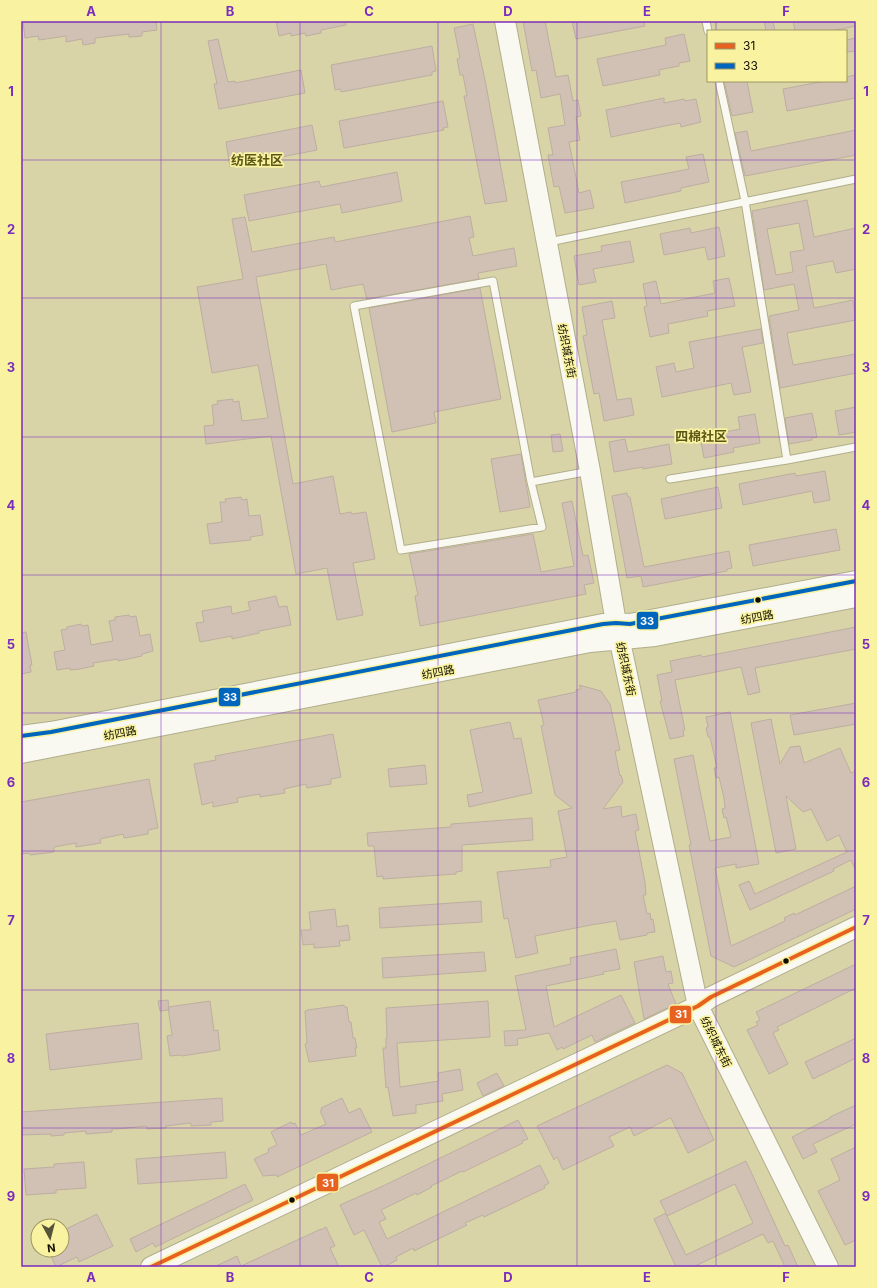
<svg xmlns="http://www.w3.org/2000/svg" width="877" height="1288" font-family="Inter,'Noto Sans SC',sans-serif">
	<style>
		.building { fill: #d1c1b5; stroke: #bdaea1; fill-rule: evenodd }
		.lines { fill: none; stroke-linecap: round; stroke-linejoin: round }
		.lane-casing { stroke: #b0ae8a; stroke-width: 9 }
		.secondary-casing { stroke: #b0ae8a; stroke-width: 22 }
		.lane { stroke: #f9f9f2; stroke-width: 7 }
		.secondary { stroke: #f9f9f2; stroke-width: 20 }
		.bus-1-casing { stroke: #f9f3a1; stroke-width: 7 }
		.bus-2-casing { stroke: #f9f3a1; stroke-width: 7 }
		.bus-1 { stroke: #e76120; stroke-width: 4 }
		.bus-2 { stroke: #0065bd; stroke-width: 4 }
		.grid { fill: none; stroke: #7b2cbf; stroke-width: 1; stroke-opacity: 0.55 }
		.bus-dot { fill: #100d00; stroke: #f9f3a1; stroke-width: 1.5 }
		.labels { text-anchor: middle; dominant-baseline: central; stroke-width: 3.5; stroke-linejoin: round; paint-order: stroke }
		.street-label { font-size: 11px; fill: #100d00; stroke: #f9f3a1 }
		.quarter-label { font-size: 13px; font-weight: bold; fill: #5b5616; stroke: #f9f3a1 }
		.line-badge { stroke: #f9f3a1; stroke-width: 1.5 }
		.badge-label { font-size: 11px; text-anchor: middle; font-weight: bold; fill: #fff }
		.neatline { fill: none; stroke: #7b2cbf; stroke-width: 1.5 }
		.grid-label { font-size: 13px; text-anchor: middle; font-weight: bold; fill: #7b2cbf }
	</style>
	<rect width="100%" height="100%" fill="#d8d4a8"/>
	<path class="building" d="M 34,21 L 156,21 L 157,30 L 142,32 L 142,36 L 129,37 L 129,34 L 95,38 L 95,43 L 83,45 L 82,39 L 66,42 L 66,36 L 39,40 L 38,36 L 25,38 L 23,22 Z
		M 276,21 L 345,21 L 346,25 L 321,30 L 321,33 L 306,36 L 305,33 L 291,36 L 291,33 L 279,36 Z
		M 523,21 L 545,21 L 556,77 L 568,75 L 573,101 L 578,100 L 581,116 L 576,117 L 580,140 L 569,142 L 579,193 L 590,190 L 594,208 L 565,213 L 559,186 L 554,187 L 548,155 L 553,155 L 548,128 L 565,125 L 560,94 L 541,98 L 536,70 L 532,71 Z
		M 572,21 L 644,21 L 645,26 L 576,39 Z
		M 764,21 L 773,21 L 775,31 L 766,31 Z
		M 793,21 L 856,21 L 856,26 L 831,31 L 795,31 Z
		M 473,24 L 486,85 L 507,201 L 485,204 L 464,96 L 467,96 L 463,75 L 460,75 L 457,59 L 460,58 L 454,28 Z
		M 684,34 L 690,61 L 679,63 L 679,66 L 659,70 L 660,75 L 603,86 L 597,59 L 666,45 L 665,38 Z
		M 856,38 L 856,51 L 846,52 L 846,40 Z
		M 218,39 L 228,82 L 235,81 L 235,83 L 301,70 L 305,93 L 219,109 L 214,84 L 217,84 L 208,41 Z
		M 432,46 L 436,71 L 432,72 L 432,75 L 341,92 L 340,89 L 335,90 L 331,65 Z
		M 856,75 L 856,98 L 787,111 L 783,89 L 825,81 L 846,81 L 846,77 Z
		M 724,81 L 747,81 L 753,112 L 732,116 Z
		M 664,98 L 664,103 L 684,99 L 685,101 L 696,99 L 701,122 L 681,127 L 680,123 L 611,137 L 606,110 Z
		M 443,101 L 448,127 L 443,128 L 444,130 L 344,148 L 339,121 Z
		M 312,125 L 317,150 L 230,167 L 226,142 Z
		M 856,130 L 856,155 L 745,176 L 735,133 L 747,131 L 751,151 Z
		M 703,154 L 709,182 L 681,188 L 681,191 L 625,203 L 621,182 L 689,169 L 686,157 Z
		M 397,172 L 402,201 L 342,213 L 340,204 L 249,221 L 244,195 L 319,181 L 321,187 Z
		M 807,200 L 814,237 L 856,228 L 856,269 L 836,273 L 833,261 L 806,266 L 814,308 L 853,300 L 856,320 L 787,333 L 793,365 L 856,354 L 856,373 L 780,388 L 769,316 L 799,310 L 794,284 L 764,290 L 752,211 ZM 799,223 L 804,250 L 790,252 L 793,272 L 776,275 L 767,229 Z
		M 470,216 L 474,237 L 469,238 L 473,256 L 514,248 L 517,266 L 478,273 L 479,279 L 367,299 L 363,284 L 331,290 L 326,264 L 256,277 L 293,484 L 333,476 L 340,514 L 351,512 L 352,514 L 366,512 L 375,559 L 353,563 L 363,615 L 337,620 L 327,568 L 296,574 L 271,436 L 206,444 L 204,426 L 214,425 L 212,405 L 218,404 L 217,401 L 233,399 L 233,402 L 239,401 L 242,421 L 268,418 L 258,365 L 212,373 L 197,287 L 243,279 L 232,219 L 245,217 L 252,252 L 334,237 L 335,242 Z
		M 719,227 L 725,256 L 708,260 L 705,247 L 664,255 L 660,234 L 690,228 L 691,233 Z
		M 630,241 L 634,262 L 593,269 L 596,282 L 579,285 L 574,256 L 602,251 L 601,246 Z
		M 729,278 L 735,306 L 707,311 L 708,316 L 668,324 L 669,333 L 650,337 L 644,307 L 647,306 L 643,284 L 656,281 L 661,304 L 715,293 L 713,281 Z
		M 480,288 L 501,399 L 434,412 L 436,423 L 392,432 L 369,308 Z
		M 612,301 L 615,318 L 602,320 L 617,400 L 631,398 L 634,415 L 604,421 L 599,393 L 594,394 L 583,336 L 587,335 L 582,307 Z
		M 761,329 L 763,343 L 742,347 L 751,392 L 734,395 L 731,383 L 662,397 L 656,367 L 674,363 L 676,372 L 694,368 L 689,342 Z
		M 856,407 L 856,432 L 839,435 L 835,411 Z
		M 812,413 L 817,437 L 812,438 L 812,440 L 789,444 L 785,418 Z
		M 755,414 L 760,443 L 733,448 L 734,452 L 704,458 L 700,437 L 740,429 L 738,417 Z
		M 560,434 L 563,451 L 553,452 L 551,435 Z
		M 625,439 L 628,452 L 669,444 L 672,464 L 643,469 L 643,467 L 614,472 L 609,442 Z
		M 521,454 L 530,507 L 500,512 L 491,459 Z
		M 825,471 L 830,500 L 814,503 L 812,491 L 743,505 L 739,484 L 795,473 L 796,476 Z
		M 718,487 L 722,508 L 665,519 L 661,499 Z
		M 627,493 L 628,497 L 630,497 L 644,567 L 729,551 L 732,568 L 727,569 L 727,571 L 643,587 L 641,576 L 627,578 L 612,496 Z
		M 241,497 L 242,500 L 247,499 L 249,516 L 260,515 L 263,535 L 250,537 L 251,540 L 210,544 L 207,524 L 222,522 L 220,502 L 226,502 L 225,499 Z
		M 572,501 L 583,556 L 588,555 L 594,583 L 584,585 L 586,594 L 420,626 L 415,596 L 418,595 L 409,554 L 533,534 L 541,572 L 574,566 L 562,503 Z
		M 836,529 L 840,550 L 753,566 L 749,545 Z
		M 276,596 L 279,607 L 287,606 L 291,625 L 259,631 L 259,633 L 232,639 L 232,636 L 200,642 L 196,623 L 204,622 L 202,611 L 231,606 L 232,614 L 250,610 L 248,602 Z
		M 129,615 L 130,617 L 136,616 L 140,636 L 150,634 L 153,651 L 142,654 L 142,656 L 133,658 L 118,661 L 118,659 L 93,663 L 94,666 L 80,669 L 70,670 L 70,668 L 57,670 L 54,652 L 65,650 L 61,630 L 67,629 L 67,627 L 81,624 L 82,626 L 88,625 L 91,645 L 113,641 L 109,621 L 115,620 L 115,617 Z
		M 856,627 L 856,649 L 755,668 L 760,692 L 748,695 L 741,667 L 675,680 L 685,730 L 683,730 L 684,736 L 670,739 L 660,701 L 662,701 L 657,675 L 672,672 L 670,661 L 701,655 L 702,657 Z
		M 26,632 L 32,665 L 30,665 L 31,672 L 21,674 L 21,633 Z
		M 579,685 L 601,691 L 610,704 L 620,750 L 615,751 L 620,776 L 621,775 L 623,782 L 603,809 L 621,806 L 622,817 L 636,814 L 639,830 L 635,831 L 645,882 L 646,895 L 643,895 L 647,914 L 650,913 L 651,920 L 653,919 L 655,932 L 647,933 L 647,935 L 620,940 L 616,921 L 591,925 L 535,936 L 538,953 L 516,958 L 508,918 L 504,919 L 497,872 L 551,867 L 550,860 L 567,857 L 558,811 L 572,808 L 555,795 L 541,726 L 544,725 L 538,700 L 576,692 L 576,690 L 581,689 Z
		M 856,703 L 856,724 L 794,735 L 790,715 Z
		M 730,712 L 759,864 L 736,868 L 736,864 L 715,868 L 731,946 L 785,921 L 784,918 L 794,913 L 795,915 L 856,886 L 856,909 L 734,967 L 711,956 L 689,845 L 691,845 L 674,759 L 693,755 L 710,841 L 731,837 L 726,817 L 724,818 L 722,809 L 725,808 L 724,798 L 719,777 L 716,778 L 714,768 L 717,768 L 710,737 L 708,737 L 706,728 L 708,727 L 706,717 Z
		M 771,719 L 780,764 L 790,747 L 800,746 L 804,763 L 840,748 L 851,773 L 856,771 L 856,871 L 851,860 L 833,869 L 834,871 L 750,910 L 739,885 L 749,881 L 755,894 L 847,852 L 839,835 L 827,841 L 811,809 L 803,812 L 786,796 L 796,849 L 776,853 L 751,723 Z
		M 510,722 L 514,739 L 521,738 L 532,793 L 469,807 L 467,795 L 483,792 L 470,730 Z
		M 333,734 L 341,777 L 331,779 L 331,784 L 307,788 L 306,784 L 284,789 L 285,793 L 260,797 L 260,794 L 237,798 L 238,802 L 213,807 L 213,802 L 202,805 L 194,764 L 216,760 L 215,756 Z
		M 425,765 L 427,784 L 390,787 L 388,769 Z
		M 149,779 L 158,828 L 148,830 L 148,834 L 124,838 L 123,834 L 100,839 L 101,843 L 76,847 L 76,843 L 54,847 L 54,852 L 30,855 L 29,853 L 21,854 L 21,802 Z
		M 532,818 L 533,840 L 462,845 L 462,871 L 456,872 L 456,874 L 383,879 L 383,876 L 377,877 L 374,846 L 368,846 L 367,833 L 451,827 L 451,824 Z
		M 481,901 L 482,922 L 380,928 L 379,908 Z
		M 335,909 L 337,927 L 348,925 L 350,940 L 339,941 L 340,946 L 314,948 L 314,944 L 303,945 L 301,930 L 311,930 L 309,912 Z
		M 616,949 L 620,969 L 603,972 L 604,974 L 546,986 L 554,1027 L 621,995 L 635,1023 L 595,1042 L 592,1035 L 563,1049 L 562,1047 L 557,1050 L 549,1033 L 517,1039 L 518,1045 L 505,1046 L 504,1031 L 526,1030 L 515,976 L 571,964 L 570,958 Z
		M 484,952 L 486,971 L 383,978 L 382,958 Z
		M 663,956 L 666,972 L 671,971 L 673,983 L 668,984 L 676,1004 L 644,1019 L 634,962 Z
		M 856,964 L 856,988 L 777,1027 L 779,1030 L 773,1033 L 788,1064 L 769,1074 L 747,1030 L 758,1025 L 756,1022 L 760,1020 L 756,1012 Z
		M 168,1000 L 169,1010 L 160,1011 L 158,1001 Z
		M 210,1001 L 214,1031 L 218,1030 L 220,1050 L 182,1056 L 181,1055 L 170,1056 L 167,1036 L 172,1035 L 168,1007 Z
		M 488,1001 L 490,1037 L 397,1043 L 400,1087 L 439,1081 L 438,1073 L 460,1069 L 463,1090 L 442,1094 L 443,1101 L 416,1105 L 416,1113 L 393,1116 L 388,1087 L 386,1088 L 383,1048 L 386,1048 L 386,1038 L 387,1038 L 386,1008 Z
		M 344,1005 L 344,1007 L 347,1007 L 349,1022 L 351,1022 L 353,1038 L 355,1038 L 357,1048 L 355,1048 L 356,1056 L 309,1062 L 305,1044 L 307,1043 L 305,1011 L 307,1011 L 307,1010 Z
		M 138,1023 L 142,1059 L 50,1070 L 46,1034 Z
		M 856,1038 L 856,1058 L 813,1079 L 805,1062 Z
		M 667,1065 L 682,1073 L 714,1140 L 688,1153 L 671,1118 L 670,1118 L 634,1136 L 630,1127 L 609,1137 L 614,1146 L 563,1170 L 557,1157 L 554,1160 L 537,1126 Z
		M 497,1073 L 504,1086 L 483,1096 L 477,1083 Z
		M 222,1098 L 223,1121 L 211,1122 L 211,1125 L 191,1126 L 191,1123 L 166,1126 L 166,1128 L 147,1129 L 146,1126 L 117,1129 L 112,1129 L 112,1132 L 86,1134 L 86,1131 L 64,1133 L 64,1135 L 51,1136 L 51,1134 L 22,1135 L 21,1112 Z
		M 342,1098 L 349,1113 L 360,1108 L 372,1132 L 277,1177 L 277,1175 L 263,1176 L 254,1159 L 269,1152 L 268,1149 L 277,1145 L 271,1132 L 291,1122 L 292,1124 L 295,1123 L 301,1135 L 326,1124 L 320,1111 L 322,1110 L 321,1108 Z
		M 856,1105 L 856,1124 L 813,1144 L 817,1152 L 803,1159 L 792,1137 L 830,1118 L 830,1117 Z
		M 518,1120 L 528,1139 L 522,1141 L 523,1143 L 463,1172 L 462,1171 L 431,1186 L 432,1187 L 417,1195 L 416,1193 L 381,1210 L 386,1219 L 379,1222 L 387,1239 L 540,1165 L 549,1183 L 544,1186 L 545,1188 L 484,1217 L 483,1215 L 465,1223 L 467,1225 L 414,1251 L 413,1248 L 396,1257 L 397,1260 L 384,1267 L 382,1267 L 364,1230 L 354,1235 L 340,1205 L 383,1186 Z
		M 856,1147 L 856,1240 L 845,1245 L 818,1191 L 840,1180 L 831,1159 Z
		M 225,1152 L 227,1178 L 138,1184 L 136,1159 Z
		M 746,1161 L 785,1246 L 788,1245 L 798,1267 L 785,1267 L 773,1241 L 768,1243 L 763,1234 L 693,1267 L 676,1267 L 654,1219 L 666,1213 L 660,1201 ZM 735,1184 L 753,1223 L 686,1255 L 666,1214 L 667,1216 Z
		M 84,1162 L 86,1188 L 56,1190 L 56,1193 L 26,1195 L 24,1169 L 54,1167 L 54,1164 Z
		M 245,1184 L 253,1200 L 155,1247 L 153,1243 L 136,1252 L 130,1239 Z
		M 97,1214 L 113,1246 L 79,1262 L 77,1257 L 56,1267 L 48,1250 L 62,1250 L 62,1231 Z
		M 326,1227 L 335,1246 L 330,1248 L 339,1267 L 214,1267 L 237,1256 L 241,1266 L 321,1229 L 321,1230 Z"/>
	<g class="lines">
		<g class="lane-casing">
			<path id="lane" d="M 706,21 L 708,31
				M 719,81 L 745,201 L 787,460
				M 549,242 L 856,179
				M 670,479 L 787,460 L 856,447
				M 531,482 L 542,527 L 401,550 L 354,306 L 493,281 L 531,482 L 590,471"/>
		</g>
		<g class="secondary-casing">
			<path id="secondary" d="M 505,21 L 590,471 L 616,623 L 698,1006 L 828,1267
				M 21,736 L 51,732 L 603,624 L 616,623 L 630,624 L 856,581
				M 21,753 L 590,642 L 655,636 L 856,597
				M 151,1267 L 698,1006 L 711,997 L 856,927"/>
		</g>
		<use href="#lane" class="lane"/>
		<use href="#secondary" class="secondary"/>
		<g class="bus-1-casing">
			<path id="bus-1" d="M 151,1267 L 698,1006 L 711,997 L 856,927"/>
		</g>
		<g class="bus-2-casing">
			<path id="bus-2" d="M 21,736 L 51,732 L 603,624 L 616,623 L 630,624 L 856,581"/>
		</g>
		<use href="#bus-1" class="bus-1"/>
		<use href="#bus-2" class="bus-2"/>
	</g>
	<path class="grid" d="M 161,21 L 161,1267M 300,21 L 300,1267M 438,21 L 438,1267M 577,21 L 577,1267M 716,21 L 716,31M 716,81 L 716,1267M 21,160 L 856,160M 21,298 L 856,298M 21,437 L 856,437M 21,575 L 856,575M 21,713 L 856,713M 21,851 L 856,851M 21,990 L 856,990M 21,1128 L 856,1128"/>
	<g class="bus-dot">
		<circle cx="758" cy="600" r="3.5"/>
		<circle cx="786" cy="961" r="3.5"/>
		<circle cx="292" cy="1200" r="3.5"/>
	</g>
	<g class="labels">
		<g class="street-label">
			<text transform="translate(567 351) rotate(79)">纺织城东街</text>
			<text transform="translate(757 617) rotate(-11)">纺四路</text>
			<text transform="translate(626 669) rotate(78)">纺织城东街</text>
			<text transform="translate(438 672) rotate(-11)">纺四路</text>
			<text transform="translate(120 733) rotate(-11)">纺四路</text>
			<text transform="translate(716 1042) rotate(64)">纺织城东街</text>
		</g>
		<g class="quarter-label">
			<text x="257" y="160">纺医社区</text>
			<text x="701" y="436">四棉社区</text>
		</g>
	</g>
	<g class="line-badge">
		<rect x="636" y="611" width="23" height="19" rx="4" fill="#0065bd"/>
		<rect x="218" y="687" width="23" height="20" rx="4" fill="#0065bd"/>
		<rect x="669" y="1005" width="23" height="19" rx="4" fill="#e76120"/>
		<rect x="316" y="1173" width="23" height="19" rx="4" fill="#e76120"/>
	</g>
	<g class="badge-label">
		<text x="647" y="625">33</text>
		<text x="230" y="701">33</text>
		<text x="681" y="1018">31</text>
		<text x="328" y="1187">31</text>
	</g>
	<rect width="877" height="1288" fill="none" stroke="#f9f3a1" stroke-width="44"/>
	<rect x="707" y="30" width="140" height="52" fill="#f9f3a1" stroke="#9c9761"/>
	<rect x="715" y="43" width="20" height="6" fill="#e76120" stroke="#9c9761"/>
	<text x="743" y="50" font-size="12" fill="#100d00">31</text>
	<rect x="715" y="63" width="20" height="6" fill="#0065bd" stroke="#9c9761"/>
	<text x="743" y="70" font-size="12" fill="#100d00">33</text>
	<g transform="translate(50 1238) rotate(173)"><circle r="19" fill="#f9f3a1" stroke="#9c9761"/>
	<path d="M0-3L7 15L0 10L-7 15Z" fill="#56533b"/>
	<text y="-6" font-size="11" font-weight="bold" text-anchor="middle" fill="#100d00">N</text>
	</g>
	<rect x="22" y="22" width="833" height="1244" class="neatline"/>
	<g class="grid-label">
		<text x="91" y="16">A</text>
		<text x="230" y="16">B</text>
		<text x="369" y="16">C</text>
		<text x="508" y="16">D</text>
		<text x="647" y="16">E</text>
		<text x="786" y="16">F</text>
		<text x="11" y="96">1</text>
		<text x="866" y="96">1</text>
		<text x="11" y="234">2</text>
		<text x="866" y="234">2</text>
		<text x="11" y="372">3</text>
		<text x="866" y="372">3</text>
		<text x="11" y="510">4</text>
		<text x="866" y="510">4</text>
		<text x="11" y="649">5</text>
		<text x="866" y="649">5</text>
		<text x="11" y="787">6</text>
		<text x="866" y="787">6</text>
		<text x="11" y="925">7</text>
		<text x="866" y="925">7</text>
		<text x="11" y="1063">8</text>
		<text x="866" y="1063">8</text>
		<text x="11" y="1201">9</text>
		<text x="866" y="1201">9</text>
		<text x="91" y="1282">A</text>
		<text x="230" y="1282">B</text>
		<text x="369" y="1282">C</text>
		<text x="508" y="1282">D</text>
		<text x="647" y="1282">E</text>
		<text x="786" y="1282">F</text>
	</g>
</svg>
